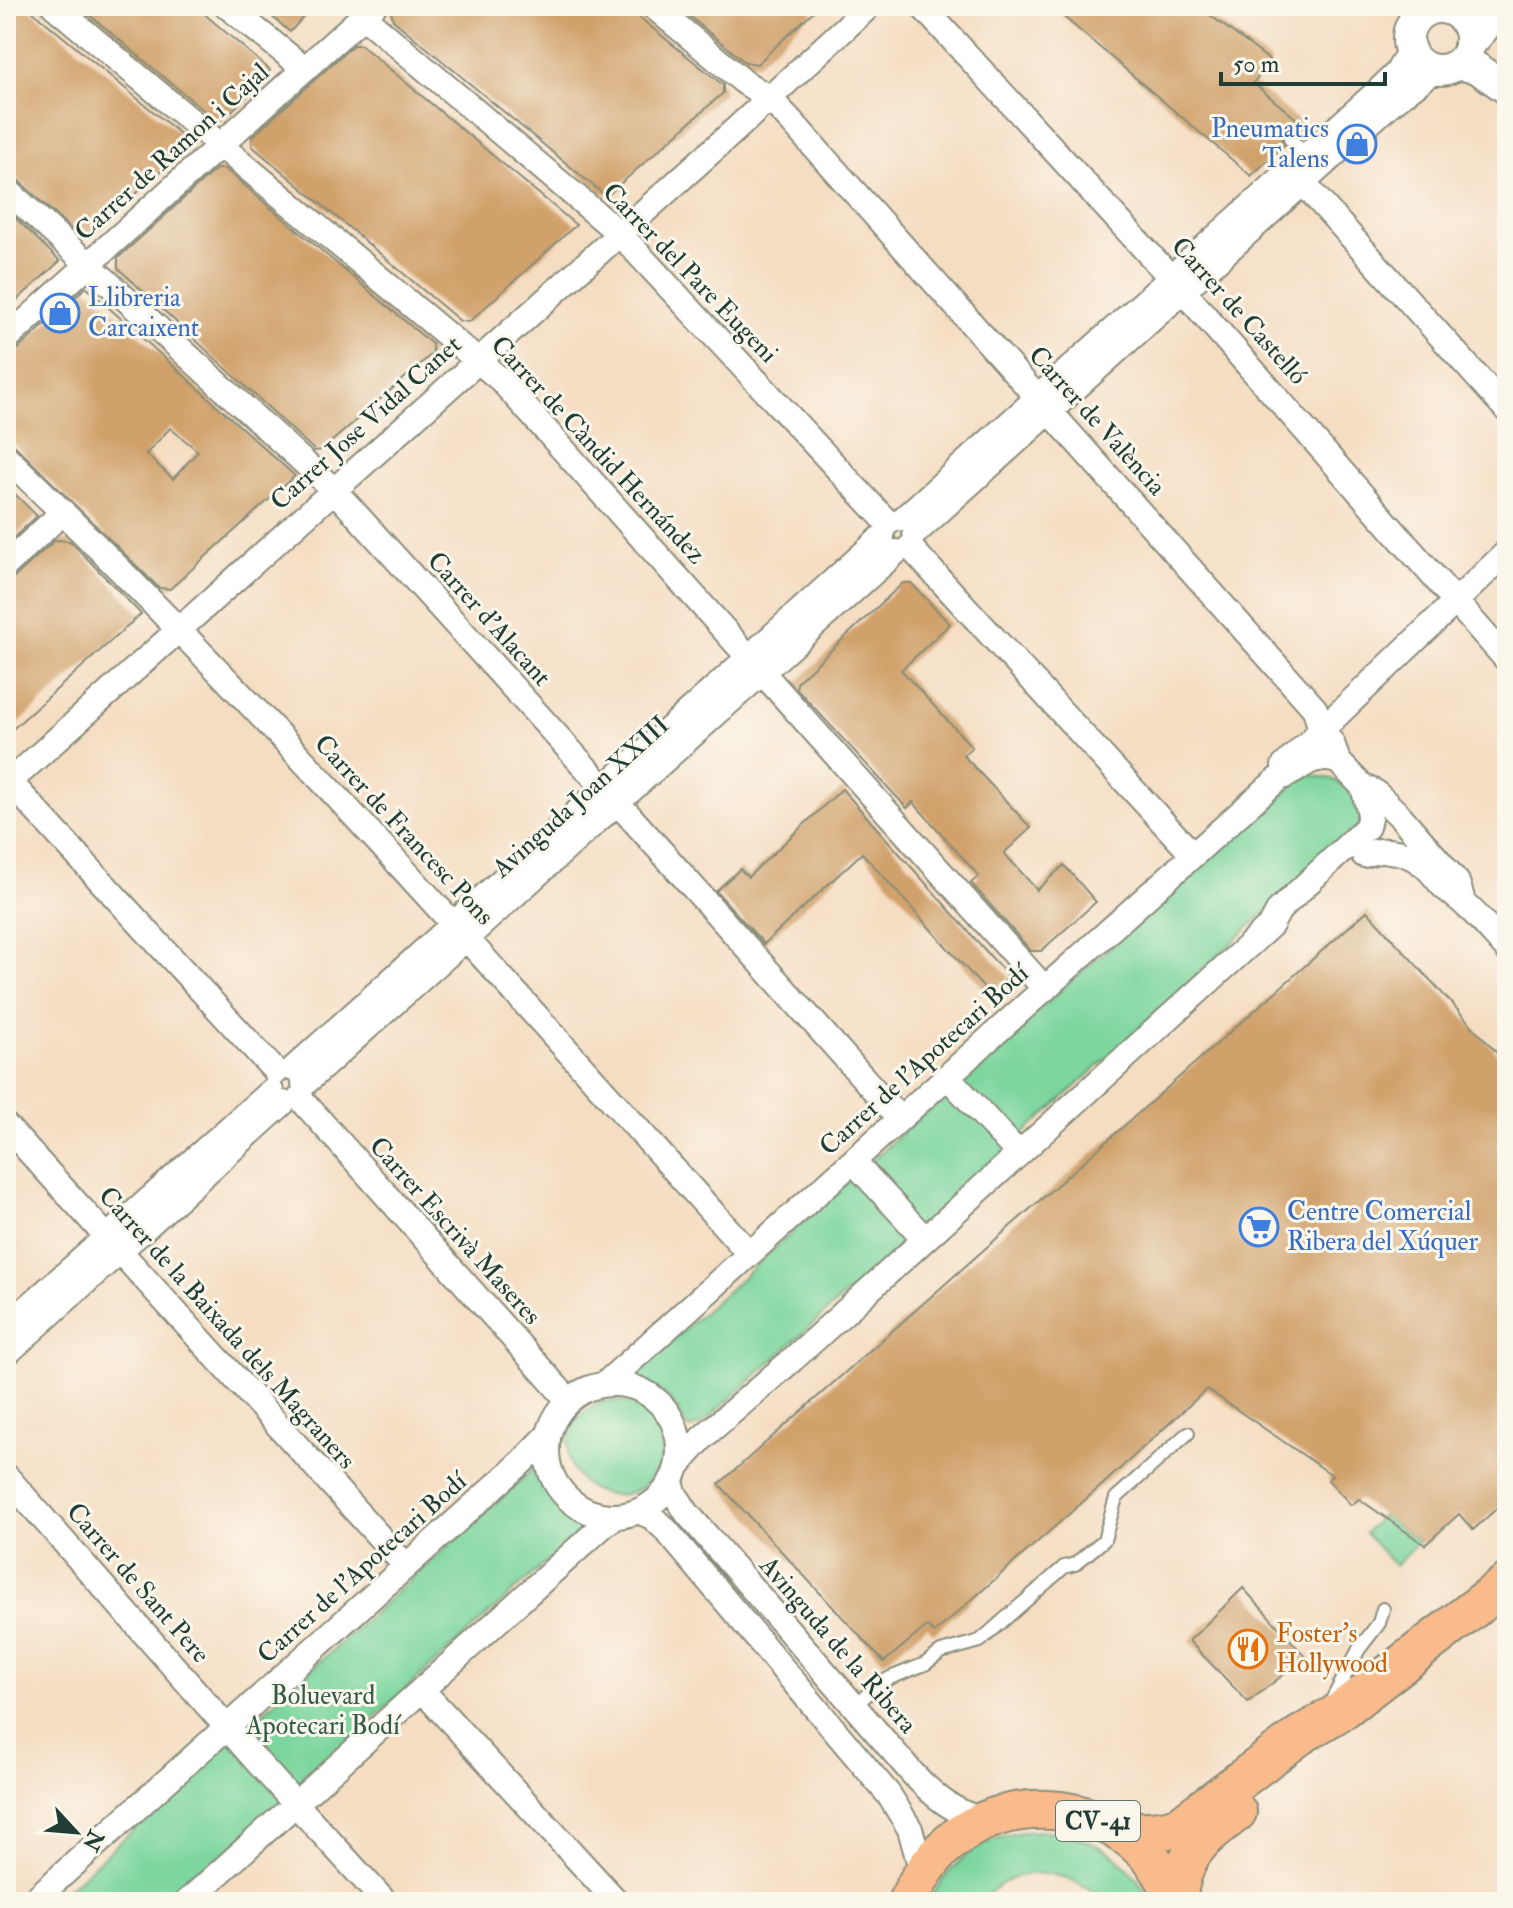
<svg xmlns="http://www.w3.org/2000/svg" width="1513" height="1908" font-family="'IM FELL Double Pica',serif">
	<style>
		.green { fill: #7cd69d; stroke: #4e8a68; stroke-width: 2 }
		.building { fill: #d0a16b; fill-rule: evenodd }
		.lines { fill: none; stroke-linecap: round; stroke-linejoin: round }
		.service-casing { stroke: #8a8d7b; stroke-width: 16 }
		.minor-casing { stroke: #8a8d7b; stroke-width: 28 }
		.tertiary-casing { stroke: #8a8d7b; stroke-width: 34 }
		.primary-casing { stroke: #8a8d7b; stroke-width: 42 }
		.service { stroke: #fff; stroke-width: 12 }
		.minor { stroke: #fff; stroke-width: 24 }
		.tertiary { stroke: #fff; stroke-width: 30 }
		.primary { stroke: #fabb8c; stroke-width: 38 }
		.labels { text-anchor: middle; dominant-baseline: central; stroke-width: 6; stroke-linejoin: round; paint-order: stroke }
		.shield { fill: #fbf7ec; stroke: #61756b; stroke-width: 2 }
		.shield-label { font-size: 24px; font-weight: bold; fill: #1f3d34 }
		.shop-label { font-size: 26px; fill: #366cbe; stroke: #fbf7ec; text-anchor: start }
		.street-label { font-size: 26px; fill: #1f3d34; stroke: #fbf7ec }
		.food-label { font-size: 26px; fill: #c56008; stroke: #fbf7ec; text-anchor: start }
		.park-label { font-size: 26px; fill: #325c49; stroke: #fbf7ec }
	</style>
	<rect width="100%" height="100%" fill="#fbf7ec"/>
	<filter id="ink" filterUnits="userSpaceOnUse"><feTurbulence type="fractalNoise" baseFrequency=".0125" numOctaves="2"/><feDisplacementMap in="SourceGraphic" scale="16" xChannelSelector="R" yChannelSelector="G"/><feConvolveMatrix kernelMatrix="1 2 1 2 8 2 1 2 1" color-interpolation-filters="sRGB"/></filter>
	<filter id="wash" filterUnits="userSpaceOnUse"><feTurbulence type="fractalNoise" baseFrequency=".006" numOctaves="4" result="noise"/><feDisplacementMap in="SourceGraphic" scale="32" xChannelSelector="R" yChannelSelector="G"/><feGaussianBlur stdDeviation="1.8" result="paint"/><feColorMatrix in="noise" values="0 0 0 0 0 0 0 0 0 0 0 0 0 0 0 0 0 1.4 0 .05"/><feComposite in="paint" operator="in"/></filter>
	<g filter="url(#wash)">
		<rect width="100%" height="100%" fill="#f5ddc2"/>
		<path class="green" d="M 1306,774 L 1332,779 L 1352,791 L 1361,823 L 1134,1034 L 702,1424 L 690,1429 C 682,1423 681,1414 675,1406 C 665,1392 652,1386 637,1379 L 641,1369 L 1025,1022 Z
			M568 1448a47 47 0 1 1 94 0a47 47 0 1 1-94 0Z
			M 538,1465 C 550,1492 564,1509 589,1523 L 171,1902 L 53,1902 Z
			M 1382,1515 L 1419,1541 L 1395,1566 L 1365,1533 Z
			M 1056,1831 C 1109,1847 1122,1855 1153,1902 L 1105,1902 C 1072,1868 1013,1860 982,1902 L 928,1902 C 948,1868 972,1843 1012,1834 C 1026,1830 1042,1832 1056,1831 Z"/>
		<g id="blocks">
			<path class="building" d="M 6,6 L 26,6 L 191,143 L 90,236 L 79,236 L 16,178 L 6,174 Z
				M 79,6 L 195,6 L 270,70 L 268,77 L 223,119 L 215,120 Z
				M 260,6 L 313,6 L 290,32 Z
				M 390,6 L 625,6 L 723,85 L 723,93 L 609,194 L 602,193 L 393,20 Z
				M 677,6 L 819,6 L 757,64 L 745,62 Z
				M 1051,6 L 1198,6 L 1272,62 L 1253,83 L 1305,126 L 1297,133 L 1292,130 L 1284,132 L 1281,137 L 1284,145 L 1251,176 Z
				M 353,45 L 361,45 L 576,225 L 469,322 L 460,321 L 252,146 L 252,137 Z
				M 216,169 L 225,169 L 432,344 L 433,353 L 322,450 L 315,451 L 118,268 L 118,258 Z
				M 6,209 L 60,261 L 6,310 Z
				M 86,287 L 295,476 L 170,589 L 159,588 L 6,437 L 6,360 ZM 170,428 L 198,451 L 173,479 L 146,454 Z
				M 6,485 L 37,516 L 6,545 Z
				M 55,540 L 70,541 L 141,614 L 6,735 L 6,580 L 16,576 Z
				M 903,583 L 911,583 L 950,624 L 901,670 L 972,747 L 963,755 L 1031,828 L 1004,853 L 1037,890 L 1064,865 L 1096,902 L 1041,951 L 1031,951 L 971,883 L 979,876 L 913,802 L 907,808 L 796,688 L 798,681 Z
				M 842,789 L 1009,977 L 990,995 L 862,853 L 764,944 L 716,891 L 740,869 L 748,877 Z
				M 1367,911 L 1507,1064 L 1507,1499 L 1473,1530 L 1459,1514 L 1425,1545 L 1359,1499 L 1351,1505 L 1328,1480 L 1332,1475 L 1207,1389 L 1102,1485 L 934,1633 L 927,1626 L 884,1662 L 719,1484 Z
				M 1243,1588 L 1306,1657 L 1248,1702 L 1189,1641 Z"/>
		</g>
	</g>
	<g filter="url(#ink)">
		<use href="#blocks" fill-opacity="0" stroke="#8a8d7b" stroke-width="2"/>
		<g class="lines">
			<g class="service-casing">
				<path id="service" d="M 1290,139 L 1308,157
					M 1332,1700 L 1359,1649 L 1379,1623 L 1383,1609
					M 854,1707 L 876,1686 L 890,1678 L 925,1664 L 941,1652 L 980,1641 L 1064,1567 L 1075,1564 L 1104,1540 L 1116,1498 L 1188,1433"/>
			</g>
			<g class="minor-casing">
				<path id="minor" d="M 54,6 L 501,380 L 1045,989
					M 227,6 L 305,69
					M 653,6 L 744,82 L 769,98 L 791,121 L 1315,709 L 1321,731 L 1332,743 L 1338,761 L 1363,787 L 1375,792 L 1401,817 L 1457,882 L 1462,898
					M 922,6 L 1184,292 L 1507,660
					M 1459,14 L 1470,14 L 1497,6
					M 363,16 L 619,233 L 888,523
					M 1468,51 L 1488,28 L 1494,8
					M 1304,184 L 1507,410
					M 6,189 L 333,489 L 634,821 L 900,1119
					M 6,339 L 374,6
					M 6,457 C 267,709 506,983 749,1253
					M 903,519 L 1377,92 L 1397,73 L 1410,50
					M 915,533 L 1389,105 L 1435,70
					M 910,547 L 1193,855
					M 6,565 L 63,512
					M 1284,766 L 1507,552
					M 10,782 L 276,1072
					M 6,785 L 734,131 L 869,6
					M 1364,855 C 1388,845 1414,853 1432,873 C 1437,879 1442,887 1449,891 C 1472,908 1488,928 1507,949
					M 293,1069 L 882,537
					M 948,1077 L 1018,1153
					M 304,1084 L 896,552
					M 300,1098 L 569,1401
					M 6,1126 L 406,1566
					M 853,1161 L 924,1238
					M 6,1327 L 271,1091
					M 6,1354 L 283,1103
					M 605,1384 L 1279,778 C 1305,771 1305,752 1338,761
					M547 1450a66 66 0 1 1 132 0a66 66 0 1 1-132 0Z
					M 678,1465 L 703,1437 L 793,1359 L 1271,925 L 1279,910 L 1367,827 L 1370,814 L 1363,787
					M 6,1476 L 261,1766 L 385,1902
					M 671,1481 L 674,1493 L 687,1513 L 913,1774 C 937,1799 952,1811 985,1821
					M 638,1511 L 652,1517 L 666,1530 L 889,1795 L 910,1829 L 922,1872
					M 422,1690 L 617,1902
					M 32,1902 L 522,1462 L 549,1434
					M 187,1902 L 606,1523 L 618,1516"/>
			</g>
			<g class="tertiary-casing">
				<path id="tertiary" d="M1408 39a31 31 0 1 1 62 0a31 31 0 1 1-62 0Z
					M 1458,64 L 1477,68 L 1507,89"/>
			</g>
			<g class="primary-casing">
				<path id="primary" d="M 1120,1831 C 1141,1831 1163,1833 1182,1824 L 1299,1736 L 1341,1711 L 1507,1583
					M 907,1902 C 918,1880 930,1859 949,1843 C 1004,1795 1093,1800 1144,1851 C 1159,1865 1168,1884 1176,1902
					M 1177,1902 C 1183,1852 1198,1842 1237,1812"/>
			</g>
			<use href="#service" class="service"/>
			<use href="#minor" class="minor"/>
			<use href="#tertiary" class="tertiary"/>
			<use href="#primary" class="primary"/>
		</g>
	</g>
	<defs>
		<g id="shop-ring" transform="scale(2)"><circle r="9.5" fill="#fbf7ec" stroke="#3f7fe0" stroke-width="1.5"/><path d="M-5-2.5h2.3a2.7 3.5 0 0 1 5.4 0H5L5.5 6h-11ZM-1.5-2.5h3a1.5 2.3 0 0 0-3 0Z" fill="#3f7fe0"/></g>
		<g id="supermarket-ring" transform="scale(2)"><circle r="9.5" fill="#fbf7ec" stroke="#3f7fe0" stroke-width="1.5"/><path d="M-6-5.5h2.5l.6 2H6L4.5 2H-2.5L-4.4-4H-6ZM-1.5 3.2a1.3 1.3 0 1 0 .1 0ZM3 3.2a1.3 1.3 0 1 0 .1 0Z" fill="#3f7fe0"/></g>
		<g id="restaurant-ring" transform="scale(2)"><circle r="9.5" fill="#fbf7ec" stroke="#e8710a" stroke-width="1.5"/><path d="M-5-6h1v4h1v-4h1v4h1v-4h1v5L-1.5 .5V6h-2V.5L-5-1ZM5-6V6H3V1.5H1.5Q1.5-4 5-6Z" fill="#e8710a"/></g>
	</defs>
	<g fill-rule="evenodd">
		<use href="#shop-ring" x="1357" y="144"/>
		<use href="#shop-ring" x="60" y="313"/>
		<use href="#supermarket-ring" x="1259" y="1227"/>
		<use href="#restaurant-ring" x="1248" y="1649"/>
	</g>
	<g class="labels">
		<rect class="shield" x="1056" y="1801" width="84" height="40" rx="6"/>
		<g class="shield-label">
			<text x="1098" y="1821">CV-41</text>
		</g>
		<g class="shop-label">
			<text x="1329" y="129" text-anchor="end">Pneumatics<tspan x="1329" dy="30">Talens</tspan></text>
			<text x="88" y="298">Llibreria<tspan x="88" dy="30">Carcaixent</tspan></text>
			<text x="1287" y="1212">Centre Comercial<tspan x="1287" dy="30">Ribera del Xúquer</tspan></text>
		</g>
		<g class="street-label">
			<text transform="translate(172 152) rotate(-42)">Carrer de Ramon i Cajal</text>
			<text transform="translate(690 273) rotate(46)">Carrer del Pare Eugeni</text>
			<text transform="translate(1239 311) rotate(48)">Carrer de Castelló</text>
			<text transform="translate(1097 421) rotate(48)">Carrer de València</text>
			<text transform="translate(366 423) rotate(-42)">Carrer Jose Vidal Canet</text>
			<text transform="translate(598 450) rotate(47)">Carrer de Càndid Hernández</text>
			<text transform="translate(489 619) rotate(48)">Carrer d'Alacant</text>
			<text transform="translate(581 797) rotate(-42)">Avinguda Joan XXIII</text>
			<text transform="translate(404 830) rotate(47)">Carrer de Francesc Pons</text>
			<text transform="translate(924 1060) rotate(-42)">Carrer de l'Apotecari Bodí</text>
			<text transform="translate(455 1231) rotate(48)">Carrer Escrivà Maseres</text>
			<text transform="translate(227 1328) rotate(48)">Carrer de la Baixada dels Magraners</text>
			<text transform="translate(362 1568) rotate(-42)">Carrer de l'Apotecari Bodí</text>
			<text transform="translate(138 1583) rotate(49)">Carrer de Sant Pere</text>
			<text transform="translate(838 1645) rotate(49)">Avinguda de la Ribera</text>
		</g>
		<g class="food-label">
			<text x="1276" y="1634">Foster's<tspan x="1276" dy="30">Hollywood</tspan></text>
		</g>
		<g class="park-label">
			<text x="323" y="1696">Boluevard<tspan x="323" dy="30">Apotecari Bodí</tspan></text>
		</g>
	</g>
	<rect width="1513" height="1908" fill="none" stroke="#fbf7ec" stroke-width="32"/>
	<g transform="translate(76 1832) rotate(116)" stroke="#fbf7ec" stroke-width="6" paint-order="stroke">
	<path d="M0-6L14 30L0 20L-14 30Z" fill="#1f3d34"/>
	<text y="-12" font-size="22" font-weight="bold" text-anchor="middle" fill="#1f3d34">N</text>
	</g>
	<path d="M1221 72v12h164v-12" fill="none" stroke="#1f3d34" stroke-width="4"/>
	<text x="1233" y="72" font-size="24" fill="#1f3d34" stroke="#fbf7ec" stroke-width="6" paint-order="stroke">50 m</text>
</svg>
